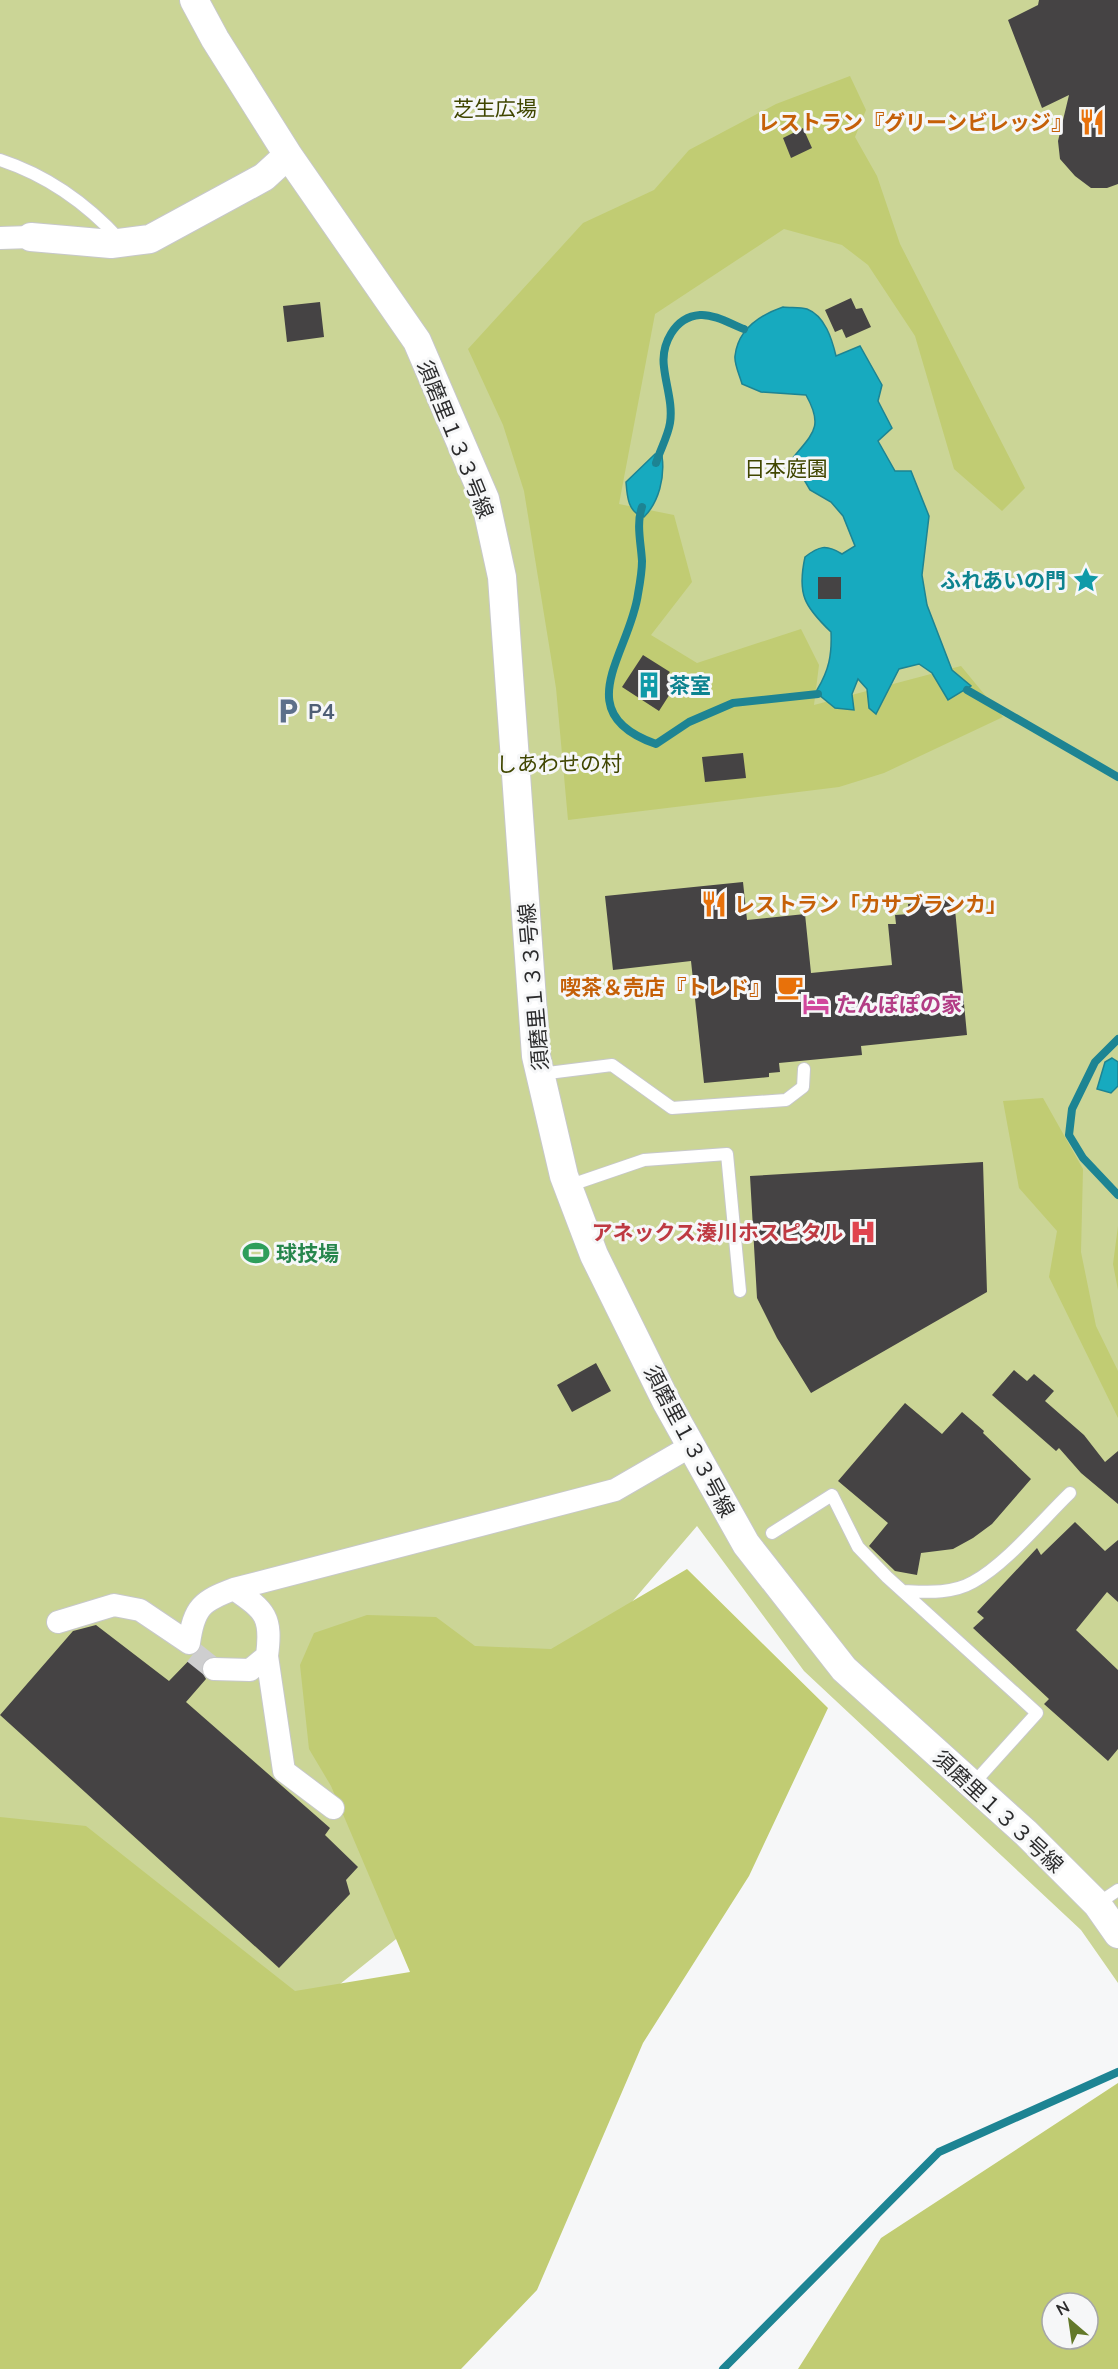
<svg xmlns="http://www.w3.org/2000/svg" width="1118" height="2369" font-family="Mulish,'Noto Sans JP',sans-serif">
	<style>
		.green { fill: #cbd596 }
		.forest { fill: #c1cc73; fill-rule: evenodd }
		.water { fill: #17aabf; stroke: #1d8493; stroke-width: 1.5 }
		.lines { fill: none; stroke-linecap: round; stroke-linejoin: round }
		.stream { stroke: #1d8493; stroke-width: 8 }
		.building { fill: #454344 }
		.minor-tunnel { stroke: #cececf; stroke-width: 22; stroke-dasharray: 22 11; stroke-linecap: butt }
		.service-casing { stroke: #c7c8ca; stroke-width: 14 }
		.minor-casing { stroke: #c7c8ca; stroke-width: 24 }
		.tertiary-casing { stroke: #c7c8ca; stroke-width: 30 }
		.service { stroke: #fff; stroke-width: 12 }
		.minor { stroke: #fff; stroke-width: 22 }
		.tertiary { stroke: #fff; stroke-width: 28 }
		.labels { text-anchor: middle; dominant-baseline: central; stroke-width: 6; stroke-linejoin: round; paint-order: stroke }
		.park-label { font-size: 21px; fill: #404600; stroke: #f6f7f8 }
		.food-label { font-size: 21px; font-weight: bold; fill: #c56008; stroke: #f6f7f8; text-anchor: end }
		.street-label { font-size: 21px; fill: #2c2c2d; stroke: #f6f7f8 }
		.culture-label { font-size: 21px; font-weight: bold; fill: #0d838f; stroke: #f6f7f8; text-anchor: end }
		.service-label { font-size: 21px; font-weight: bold; fill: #4e5e75; stroke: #f6f7f8; text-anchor: start }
		.hotel-label { font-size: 21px; font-weight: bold; fill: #b23c85; stroke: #f6f7f8; text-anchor: start }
		.health-label { font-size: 21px; font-weight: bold; fill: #be3a42; stroke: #f6f7f8; text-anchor: end }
		.leisure-label { font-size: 21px; font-weight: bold; fill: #27864d; stroke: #f6f7f8; text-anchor: start }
	</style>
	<rect width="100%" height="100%" fill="#f6f7f8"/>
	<path class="green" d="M 0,0 L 1118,0 L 1118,1983 L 1081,1930 L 804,1671 L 697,1526 L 583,1659 L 421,1919 L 294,2021 L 0,1835 Z"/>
	<path class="forest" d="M 850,76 L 866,110 L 855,137 L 877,176 L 900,244 L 1025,488 L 1002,511 L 954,469 L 915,336 L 868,265 L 842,245 L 784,229 L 655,314 L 619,504 L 674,515 L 692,582 L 651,635 L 697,663 L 801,629 L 819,665 L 814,705 L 961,666 L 1003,717 L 884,773 L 839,787 L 568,820 L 556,688 L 524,491 L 503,425 L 468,349 L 583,223 L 654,190 L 689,150 L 776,104 Z
		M 1043,1098 L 1083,1169 L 1081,1252 L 1096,1326 L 1118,1371 L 1118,1418 L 1049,1277 L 1057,1231 L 1019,1188 L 1003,1101 Z
		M 1118,1226 L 1118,1290 L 1113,1264 Z
		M 687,1569 L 828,1708 L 749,1876 L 643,2043 L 537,2290 L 461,2369 L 0,2369 L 0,1817 L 86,1826 L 295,1991 L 410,1972 L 331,1786 L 309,1749 L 300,1665 L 314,1633 L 367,1615 L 436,1617 L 475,1646 L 551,1649 Z
		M 1118,2083 L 1118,2369 L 798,2369 L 881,2238 ZM 1052,2303 L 1088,2303 L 1088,2339 L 1052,2339 Z"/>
	<path class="water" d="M 783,307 C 790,308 800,307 807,309 C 825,316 832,339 836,356 L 860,346 L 882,385 L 878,401 L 892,428 L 878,441 L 895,471 L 911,471 L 929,516 L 922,575 L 927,605 L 952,670 L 971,686 L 948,700 L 932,673 L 919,664 L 899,669 L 876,714 L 869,708 L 867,689 L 858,679 L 852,694 L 854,710 L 835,708 L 818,694 L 817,690 C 829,670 832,655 831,632 C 804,606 797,594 805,557 C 819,546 826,544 842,554 L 855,546 L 843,516 L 831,502 L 810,490 L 792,459 C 813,433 824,427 806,395 L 761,392 L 742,384 C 740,376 734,364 735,356 C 738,329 760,315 783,307 Z
		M 655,454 L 662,456 C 665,477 659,502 644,517 C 628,513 627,496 626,482 Z
		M 1112,1058 L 1118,1062 L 1118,1086 L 1111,1093 L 1097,1089 L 1105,1062 Z"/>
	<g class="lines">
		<path class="stream" d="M 656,463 C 660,450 668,436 670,423 C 673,404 666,386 664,367 C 661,345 674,317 700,315 C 714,314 731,324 744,329
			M 642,507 C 636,524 641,543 642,561 C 642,572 640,583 638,594 C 630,653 567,713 656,744 L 689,722 L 733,703 L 818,694
			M 967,690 L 1118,777
			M 1118,1039 L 1095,1062 L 1072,1109 L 1069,1135 L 1083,1158 L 1118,1195
			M 723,2369 L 939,2152 L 1118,2072"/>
	</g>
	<path class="building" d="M 1039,0 L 1118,0 L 1118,184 L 1107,188 L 1091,188 L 1075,176 L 1060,159 L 1058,141 L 1069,95 L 1042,108 L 1008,20 L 1038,5 Z
		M 803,128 L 812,148 L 791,158 L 783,138 Z
		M 851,298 L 856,309 L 862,308 L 871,327 L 846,338 L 842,329 L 835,332 L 825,310 Z
		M 320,302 L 324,337 L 287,342 L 283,306 Z
		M 818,577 L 841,577 L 841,599 L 818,599 Z
		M 643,655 L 670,672 L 667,676 L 677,683 L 659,711 L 622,687 Z
		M 743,753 L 746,778 L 705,782 L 702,757 Z
		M 743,882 L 747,920 L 805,914 L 811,973 L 892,965 L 888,924 L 896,924 L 895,915 L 909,914 L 908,904 L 954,899 L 967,1035 L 861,1046 L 862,1055 L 779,1063 L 780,1072 L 769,1073 L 769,1077 L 704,1083 L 691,961 L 613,970 L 605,896 Z
		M 983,1162 L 987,1292 L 811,1393 L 777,1338 L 757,1298 L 750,1176 Z
		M 596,1363 L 611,1391 L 572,1412 L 557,1385 Z
		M 1014,1370 L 1027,1381 L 1034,1374 L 1054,1391 L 1045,1401 L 1084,1435 L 1105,1462 L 1118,1451 L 1118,1504 L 1081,1473 L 1059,1448 L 1056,1451 L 992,1395 Z
		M 905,1403 L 942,1434 L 962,1412 L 984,1431 L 983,1433 L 1031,1479 L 992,1524 L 973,1538 L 953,1549 L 921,1553 L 917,1575 L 895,1571 L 869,1546 L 888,1523 L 838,1481 Z
		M 1075,1522 L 1105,1551 L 1118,1540 L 1118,1602 L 1107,1592 L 1076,1630 L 1118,1670 L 1118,1749 L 1108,1761 L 1044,1704 L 1049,1699 L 973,1628 L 984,1618 L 977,1612 L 1037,1548 L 1041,1555 Z
		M 96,1625 L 169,1681 L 202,1647 L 213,1656 L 202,1662 L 201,1669 L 206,1679 L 186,1702 L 330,1828 L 325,1835 L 358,1867 L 346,1880 L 350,1894 L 279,1968 L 0,1715 L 73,1631 Z"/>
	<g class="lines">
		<path class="minor-tunnel" d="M 194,1653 L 214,1669"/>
		<g class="service-casing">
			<path id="service" d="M 0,160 C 46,175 87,204 120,240
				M 540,1074 L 612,1065 L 672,1108 L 786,1100 L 803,1087 L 804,1069
				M 568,1186 L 644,1160 L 727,1154 L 740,1291
				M 772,1533 L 832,1495 L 858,1547 L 887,1577 L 1037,1713 L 972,1785
				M 904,1591 C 927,1592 952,1594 973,1582 C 1007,1563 1041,1521 1070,1493
				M 1097,1904 L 1118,1890"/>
		</g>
		<g class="minor-casing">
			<path id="minor" d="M 0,238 L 31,237
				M 58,1622 L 114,1605 L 140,1610 L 189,1643 C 194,1607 202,1601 234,1589 L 615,1490 L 691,1446
				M 267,1656 L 284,1771 L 333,1808
				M 214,1669 L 250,1670 L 267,1656 C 272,1617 266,1611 234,1589"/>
		</g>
		<g class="tertiary-casing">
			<path id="tertiary" d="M 194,0 L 215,39 L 288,155 L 417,341 L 485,499 L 502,577 L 536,1056 L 564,1176 L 594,1255 L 667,1403 L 746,1544 L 844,1669 L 1026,1833 L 1097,1904 L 1118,1934
				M 31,237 L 111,244 L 150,239 L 264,177 L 288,155"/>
		</g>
		<use href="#service" class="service"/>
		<use href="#minor" class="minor"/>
		<use href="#tertiary" class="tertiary"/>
	</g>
	<defs>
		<g id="restaurant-bare" transform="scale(2.07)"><path d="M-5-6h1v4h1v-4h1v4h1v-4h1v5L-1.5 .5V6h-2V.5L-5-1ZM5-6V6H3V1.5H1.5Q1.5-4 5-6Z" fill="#e8710a" stroke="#f6f7f8" stroke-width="2.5" paint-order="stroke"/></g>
		<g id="sight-bare" transform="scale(2.07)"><path d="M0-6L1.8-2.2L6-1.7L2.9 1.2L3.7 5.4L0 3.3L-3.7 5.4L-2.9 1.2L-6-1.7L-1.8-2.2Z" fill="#0f9aa8" stroke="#f6f7f8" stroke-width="2.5" paint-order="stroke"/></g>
		<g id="building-bare" transform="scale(2.07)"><path d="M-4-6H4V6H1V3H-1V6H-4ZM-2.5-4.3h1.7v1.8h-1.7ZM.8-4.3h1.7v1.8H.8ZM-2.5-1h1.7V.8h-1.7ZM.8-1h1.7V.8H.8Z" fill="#0f9aa8" stroke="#f6f7f8" stroke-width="2.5" paint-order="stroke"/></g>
		<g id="parking-bare" transform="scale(2.07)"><path d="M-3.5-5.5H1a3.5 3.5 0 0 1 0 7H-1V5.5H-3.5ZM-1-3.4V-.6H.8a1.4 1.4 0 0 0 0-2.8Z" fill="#5c6f8a" stroke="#f6f7f8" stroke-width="2.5" paint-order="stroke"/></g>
		<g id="cafe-bare" transform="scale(2.07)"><path d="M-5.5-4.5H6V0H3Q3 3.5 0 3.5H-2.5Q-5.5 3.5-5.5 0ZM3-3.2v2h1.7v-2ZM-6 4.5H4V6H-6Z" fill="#e8710a" stroke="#f6f7f8" stroke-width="2.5" paint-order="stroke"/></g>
		<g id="hotel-bare" transform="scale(2.07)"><path d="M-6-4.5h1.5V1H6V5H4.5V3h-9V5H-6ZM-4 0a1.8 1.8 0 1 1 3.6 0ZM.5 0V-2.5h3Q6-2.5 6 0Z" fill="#d1479c" stroke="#f6f7f8" stroke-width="2.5" paint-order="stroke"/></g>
		<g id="hospital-bare" transform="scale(2.07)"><path d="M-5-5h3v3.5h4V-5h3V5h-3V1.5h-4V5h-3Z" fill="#e0444e" stroke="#f6f7f8" stroke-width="2.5" paint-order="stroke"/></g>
		<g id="stadium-bare" transform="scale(2.07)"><path d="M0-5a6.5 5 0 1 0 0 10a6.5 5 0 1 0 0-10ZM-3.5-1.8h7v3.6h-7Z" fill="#2e9e5b" stroke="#f6f7f8" stroke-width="2.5" paint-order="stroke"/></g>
	</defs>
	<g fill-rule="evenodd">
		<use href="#restaurant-bare" x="1092" y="122"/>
		<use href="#sight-bare" x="1086" y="580"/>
		<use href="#building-bare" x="649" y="685"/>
		<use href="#parking-bare" x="288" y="711"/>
		<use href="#restaurant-bare" x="714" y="904"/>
		<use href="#cafe-bare" x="790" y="987"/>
		<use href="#hotel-bare" x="816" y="1004"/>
		<use href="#hospital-bare" x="863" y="1232"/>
		<use href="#stadium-bare" x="256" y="1253"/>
	</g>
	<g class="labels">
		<g class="park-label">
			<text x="495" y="108">芝生広場</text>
			<text x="786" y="468">日本庭園</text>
			<text x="559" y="763">しあわせの村</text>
		</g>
		<g class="food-label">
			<text x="1072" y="122">レストラン『グリーンビレッジ』</text>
			<text x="734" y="904" text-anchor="start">レストラン「カサブランカ」</text>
			<text x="770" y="987">喫茶＆売店『トレド』</text>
		</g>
		<g class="street-label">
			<text transform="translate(456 439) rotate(68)">須磨里１３３号線</text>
			<text transform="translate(533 987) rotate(-95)">須磨里１３３号線</text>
			<text transform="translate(690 1441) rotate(62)">須磨里１３３号線</text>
			<text transform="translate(999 1811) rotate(43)">須磨里１３３号線</text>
		</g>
		<g class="culture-label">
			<text x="1066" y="580">ふれあいの門</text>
			<text x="669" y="685" text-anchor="start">茶室</text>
		</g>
		<g class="service-label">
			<text x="308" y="711">P4</text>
		</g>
		<g class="hotel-label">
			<text x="836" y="1004">たんぽぽの家</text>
		</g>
		<g class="health-label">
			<text x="843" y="1232">アネックス湊川ホスピタル</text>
		</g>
		<g class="leisure-label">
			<text x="276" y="1253">球技場</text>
		</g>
	</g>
	<g transform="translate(1070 2321) rotate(331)"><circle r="28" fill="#f6f7f8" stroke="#a5a6a7" stroke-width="1.5"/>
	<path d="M0-4.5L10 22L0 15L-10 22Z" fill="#63792a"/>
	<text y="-9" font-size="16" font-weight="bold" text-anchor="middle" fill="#2c2c2d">N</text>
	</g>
</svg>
